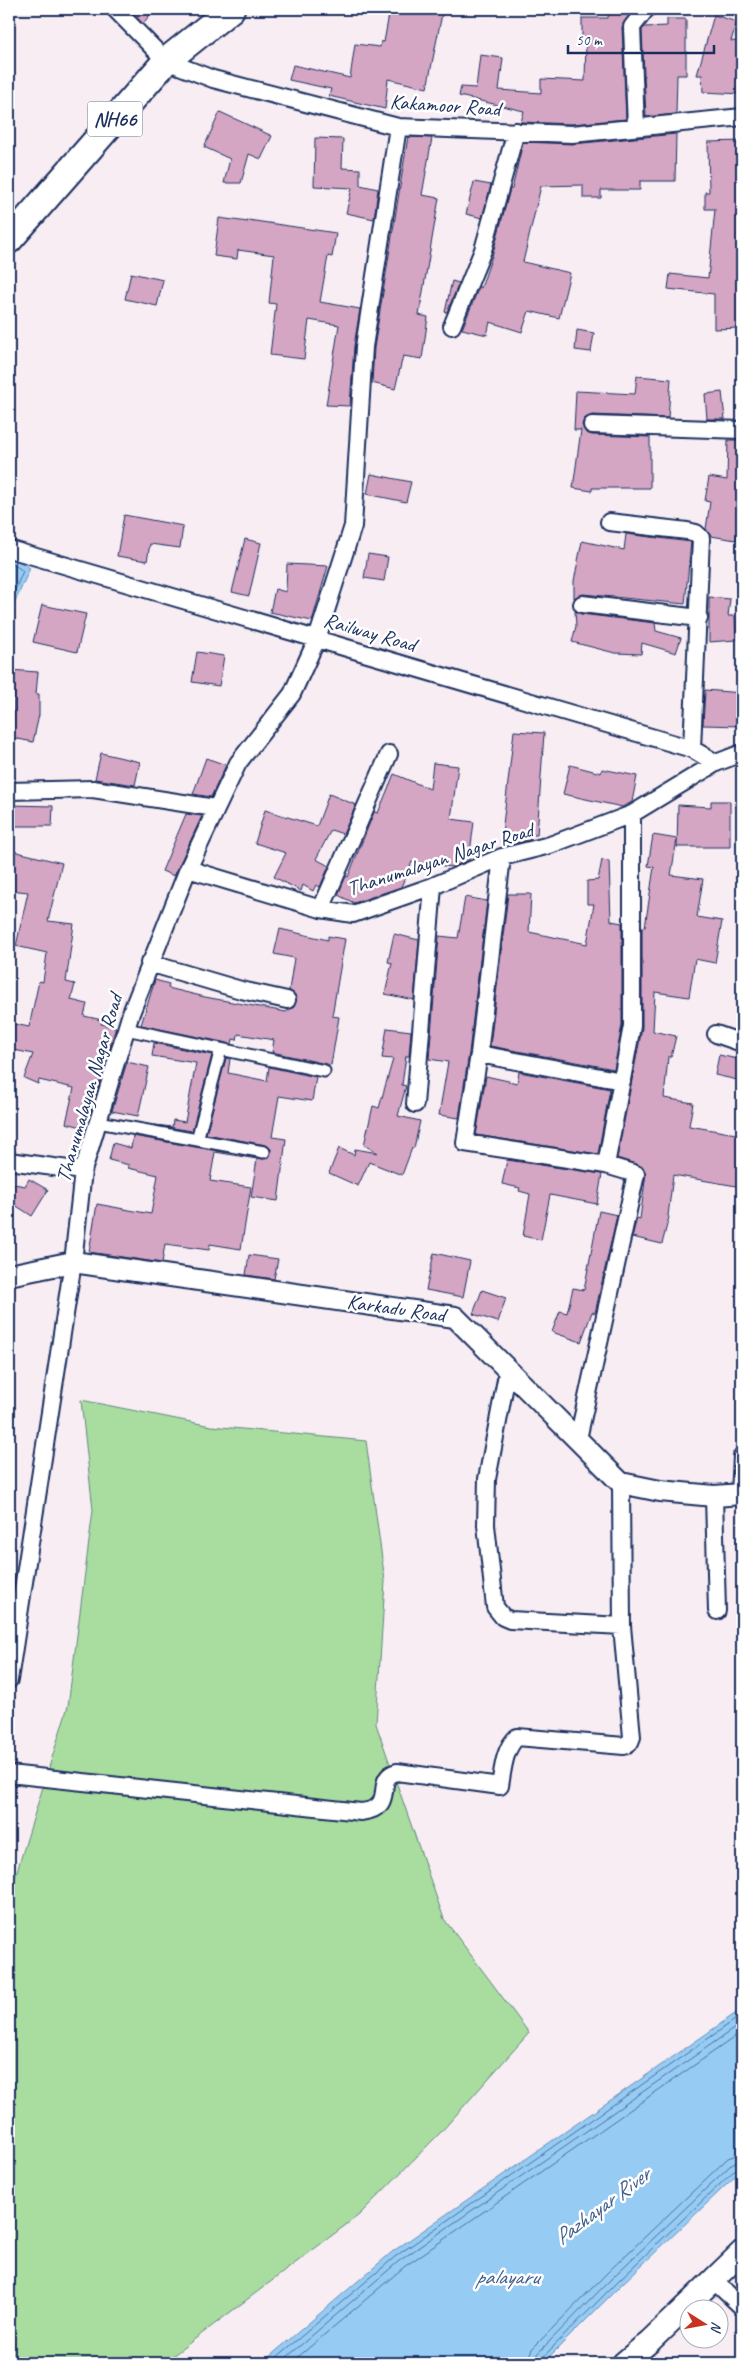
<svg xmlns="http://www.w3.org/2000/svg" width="751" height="2372" font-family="Caveat,sans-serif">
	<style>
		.green { fill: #a9dda0; stroke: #62867f }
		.water { fill: #96ccf4; stroke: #658db8 }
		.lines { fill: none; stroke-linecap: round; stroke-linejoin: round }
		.shore { stroke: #4c6e9a; stroke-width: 1 }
		.building { fill: #d5a5c4; stroke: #1b2f5e }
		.pedestrian-casing { stroke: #1b2f5e; stroke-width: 15 }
		.minor-casing { stroke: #1b2f5e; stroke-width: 20 }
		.tertiary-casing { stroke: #1b2f5e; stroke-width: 24 }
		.secondary-casing { stroke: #1b2f5e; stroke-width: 26 }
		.trunk-casing { stroke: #1b2f5e; stroke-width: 30 }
		.pedestrian { stroke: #fff; stroke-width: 11 }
		.minor { stroke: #fff; stroke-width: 16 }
		.tertiary { stroke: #fff; stroke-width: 20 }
		.secondary { stroke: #fff; stroke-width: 22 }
		.trunk { stroke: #fff; stroke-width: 26 }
		.labels { text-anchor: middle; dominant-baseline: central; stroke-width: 5; stroke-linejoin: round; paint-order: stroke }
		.shield { fill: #fff; stroke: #5f6d8e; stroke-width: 1 }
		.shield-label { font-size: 20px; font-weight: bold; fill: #1b2f5e }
		.street-label { font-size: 21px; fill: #1b2f5e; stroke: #fff }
		.water-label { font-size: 22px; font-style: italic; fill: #405e8b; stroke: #fff }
	</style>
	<rect width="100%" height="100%" fill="#f7edf3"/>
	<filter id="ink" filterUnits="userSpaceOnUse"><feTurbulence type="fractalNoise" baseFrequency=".02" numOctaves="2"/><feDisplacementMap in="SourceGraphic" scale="10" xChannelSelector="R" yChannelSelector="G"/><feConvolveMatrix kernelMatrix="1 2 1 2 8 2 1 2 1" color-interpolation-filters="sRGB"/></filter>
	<g filter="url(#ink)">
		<path class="green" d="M 81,1400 L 211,1426 L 366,1441 L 385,1581 L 376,1724 L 444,1919 L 529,2033 L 440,2133 L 359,2215 L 163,2363 L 9,2363 L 9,1897 L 68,1706 L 93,1510 Z"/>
		<path class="water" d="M 9,555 L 30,568 L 12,609 L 9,622 Z
			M 742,2009 L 742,2170 L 623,2283 L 543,2363 L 262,2363 L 392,2252 Z"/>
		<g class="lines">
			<path class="shore" d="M 9,561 L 23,571 L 9,604
				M 270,2363 L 396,2256 L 742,2015
				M 280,2363 L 399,2261 L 742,2023
				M 291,2363 L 404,2267 L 742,2032
				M 526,2363 L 532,2349 L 610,2270 L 728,2158 L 742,2153
				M 534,2363 L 537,2354 L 615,2275 L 733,2163 L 742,2160
				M 540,2363 L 542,2358 L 619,2280 L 737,2168 L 742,2167"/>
		</g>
		<path class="building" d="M 129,9 L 154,9 L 143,24 Z
			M 390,9 L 443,9 L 427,88 L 388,79 L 385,109 L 329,96 L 331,89 L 289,80 L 293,65 L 350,78 L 355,44 L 380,47 L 381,41 L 384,42 Z
			M 609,9 L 634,9 L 622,27 L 626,119 L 572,124 L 521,122 L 524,111 L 459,96 L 461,87 L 476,88 L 480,55 L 503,58 L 499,90 L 541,93 L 541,79 L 585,81 L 586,40 L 582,40 L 582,18 L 608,18 Z
			M 714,15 L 737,22 L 731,41 L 742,42 L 742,94 L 703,92 L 702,75 L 697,75 Z
			M 667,19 L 686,19 L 686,75 L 677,75 L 676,114 L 646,117 L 642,30 L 645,27 L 667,26 Z
			M 220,112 L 272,136 L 261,159 L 249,154 L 241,183 L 224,183 L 230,159 L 204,147 Z
			M 676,134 L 675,181 L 640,181 L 640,190 L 601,190 L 601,198 L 583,198 L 583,185 L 541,186 L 523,262 L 570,273 L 559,318 L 529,311 L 522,332 L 490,322 L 487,335 L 462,329 L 479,287 L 481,288 L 493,253 L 510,189 L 512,189 L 523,142 L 573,144 Z
			M 408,137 L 432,138 L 422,195 L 439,198 L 419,315 L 428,317 L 422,359 L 403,356 L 395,389 L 372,383 L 374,348 Z
			M 315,138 L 343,139 L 342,168 L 360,169 L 360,185 L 378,189 L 374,219 L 346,213 L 352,188 L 314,186 Z
			M 742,141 L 742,328 L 714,329 L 714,294 L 668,289 L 670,274 L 708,278 L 715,209 L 705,209 L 705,192 L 709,192 L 708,142 Z
			M 474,182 L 491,185 L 482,218 L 466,214 Z
			M 219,218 L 248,222 L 248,220 L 336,233 L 332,257 L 328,256 L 320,302 L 360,309 L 354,346 L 350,406 L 326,405 L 339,325 L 309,320 L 304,359 L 270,355 L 276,304 L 269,303 L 274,255 L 238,250 L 237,259 L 214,256 Z
			M 131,273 L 163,280 L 157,306 L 125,299 Z
			M 452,281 L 459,283 L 447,312 L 445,312 Z
			M 577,330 L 594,333 L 591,352 L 575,350 Z
			M 637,376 L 671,379 L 668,418 L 592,415 L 584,419 L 582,425 L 586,433 L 592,435 L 650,437 L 650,488 L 592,488 L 592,491 L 573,488 L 581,430 L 574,430 L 576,391 L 635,394 Z
			M 722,392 L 725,419 L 707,419 L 705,394 Z
			M 728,440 L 742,440 L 742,535 L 737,534 L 736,540 L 711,536 L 706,529 L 710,502 L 705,501 L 709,477 L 727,480 Z
			M 371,474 L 411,482 L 406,502 L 367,494 Z
			M 124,515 L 183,526 L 180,548 L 150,544 L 147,561 L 117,556 Z
			M 626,534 L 691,542 L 685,604 L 583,594 L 574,598 L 574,581 L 582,541 L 624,550 Z
			M 245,539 L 261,543 L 249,596 L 232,592 Z
			M 368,554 L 388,557 L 384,581 L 364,578 Z
			M 287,564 L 328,566 L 312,621 L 270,612 L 275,589 L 286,592 Z
			M 709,597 L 730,599 L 728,616 L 735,616 L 736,640 L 709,642 Z
			M 42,605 L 86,614 L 77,652 L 33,642 Z
			M 575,611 L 581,614 L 655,623 L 656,631 L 681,638 L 676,653 L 642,643 L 641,654 L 615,653 L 572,642 L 576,626 Z
			M 197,652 L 224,656 L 219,686 L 192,682 Z
			M 9,670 L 38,672 L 36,694 L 39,694 L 39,715 L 33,742 L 13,738 L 14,686 L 9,686 Z
			M 705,690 L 742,693 L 742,726 L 703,725 Z
			M 514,731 L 544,733 L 537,835 L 531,835 L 530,840 L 515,843 L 501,842 Z
			M 101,753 L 140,762 L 135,785 L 95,779 Z
			M 206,758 L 226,765 L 211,797 L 193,794 Z
			M 433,763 L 458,766 L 451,819 L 474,822 L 469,860 L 452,867 L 412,862 L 401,887 L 354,903 L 338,895 L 346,876 L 348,877 L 374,812 L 378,813 L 394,774 L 430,789 Z
			M 570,765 L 601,773 L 602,769 L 637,776 L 632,802 L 622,807 L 563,794 Z
			M 329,794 L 356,805 L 343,834 L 331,830 L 316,859 L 329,866 L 320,887 L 316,885 L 313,891 L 303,885 L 301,891 L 274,877 L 286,853 L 255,843 L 265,810 L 317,826 Z
			M 711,801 L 730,801 L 730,847 L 677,847 L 678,805 L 711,807 Z
			M 9,805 L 53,806 L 52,826 L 9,826 Z
			M 186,814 L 202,816 L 174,876 L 162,871 Z
			M 653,835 L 677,839 L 671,875 L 703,879 L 697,917 L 722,921 L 715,963 L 695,959 L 689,997 L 655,992 L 653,1031 L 676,1036 L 671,1057 L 668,1057 L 664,1098 L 693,1103 L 689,1126 L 742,1135 L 742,1187 L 673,1175 L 668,1216 L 669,1217 L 662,1244 L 632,1237 L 637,1218 L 640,1219 L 646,1173 L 639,1165 L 617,1158 L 642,1028 L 642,927 L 645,927 L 654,867 L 648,866 Z
			M 9,850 L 62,863 L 48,921 L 74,924 L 66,982 L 75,984 L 71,1000 L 87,1004 L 84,1016 L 102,1020 L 101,1024 L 116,1027 L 86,1128 L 66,1123 L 74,1088 L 39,1080 L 38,1084 L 24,1078 L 33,1054 L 9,1049 L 9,1023 L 29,1027 L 39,981 L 43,982 L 47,953 L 16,946 L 28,892 L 9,890 Z
			M 602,860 L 609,861 L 611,921 L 622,923 L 622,1025 L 614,1069 L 490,1046 L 508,894 L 531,894 L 529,932 L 587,944 L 594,904 L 587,904 L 587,881 L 598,880 Z
			M 465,897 L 487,901 L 469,1053 L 459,1118 L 439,1115 L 448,1062 L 429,1059 L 439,936 L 458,938 Z
			M 280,929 L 328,940 L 328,936 L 345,939 L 332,1016 L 339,1017 L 331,1065 L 272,1052 L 274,1040 L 238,1034 L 237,1040 L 233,1039 L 232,1044 L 141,1025 L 155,980 L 169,984 L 168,988 L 205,997 L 286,1012 L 294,1007 L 297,997 L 289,990 L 294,958 L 274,954 Z
			M 394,934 L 419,940 L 414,1000 L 385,994 L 392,963 L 388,962 Z
			M 387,1028 L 411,1031 L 409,1056 L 406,1056 L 402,1085 L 406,1086 L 398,1116 L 420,1121 L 414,1148 L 412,1148 L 402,1175 L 369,1162 L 358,1186 L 329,1173 L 339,1148 L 354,1155 L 355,1149 L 378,1153 L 364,1145 L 373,1106 L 379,1108 L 393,1059 L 382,1058 Z
			M 154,1043 L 212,1055 L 192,1131 L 155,1125 L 172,1127 L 173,1120 L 185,1122 L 196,1063 L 152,1056 Z
			M 719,1055 L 742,1060 L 742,1081 L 715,1075 Z
			M 226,1058 L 230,1059 L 228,1073 L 267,1081 L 269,1067 L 316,1077 L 312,1101 L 279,1096 L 272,1137 L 286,1139 L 278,1201 L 251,1197 L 257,1159 L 215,1152 L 210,1181 L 251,1187 L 241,1249 L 210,1244 L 209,1250 L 165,1244 L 162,1263 L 89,1252 L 97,1204 L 151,1214 L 158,1175 L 128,1168 L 129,1165 L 109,1160 L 113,1143 L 131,1148 L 133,1136 L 263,1159 L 270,1156 L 271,1149 L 266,1145 L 206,1134 Z
			M 127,1062 L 149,1067 L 138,1116 L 112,1111 Z
			M 519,1072 L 610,1089 L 598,1154 L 476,1135 L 486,1076 L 517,1083 Z
			M 507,1160 L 602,1174 L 597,1204 L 550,1195 L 541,1240 L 523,1236 L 530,1194 L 519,1191 L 520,1188 L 502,1184 Z
			M 29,1179 L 48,1190 L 32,1216 L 9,1201 L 9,1183 L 25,1186 Z
			M 599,1211 L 617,1215 L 595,1313 L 592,1312 L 581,1342 L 552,1332 L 560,1311 L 567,1313 L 573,1288 L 584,1290 Z
			M 434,1253 L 470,1261 L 463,1297 L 426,1290 Z
			M 249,1255 L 278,1259 L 274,1279 L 246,1275 Z
			M 482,1290 L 506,1298 L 498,1322 L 473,1314 Z"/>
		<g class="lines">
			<g class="pedestrian-casing">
				<path id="pedestrian" d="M 126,1029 L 324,1071
					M 98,1122 L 264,1152
					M 197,1140 L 221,1049"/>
			</g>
			<g class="minor-casing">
				<path id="minor" d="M 115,9 L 166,61 L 213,79 L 398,127 L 572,134 L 742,117
					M 636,127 L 632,27 L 646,9
					M 452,326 L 483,250 L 516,131
					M 592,425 L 742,430
					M 609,522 L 687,531 L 696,533 L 701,538 L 692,749
					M 9,549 L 692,749 L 716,763
					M 582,604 L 699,618
					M 9,791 L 93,789 L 215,808
					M 502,857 L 479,1054 L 465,1143 L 606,1165 L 636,1174 L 578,1439
					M 188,869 L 238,763 L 292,694 L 317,639 L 353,526 L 364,347 L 398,127
					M 321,909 L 389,754
					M 149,963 L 241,990 L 287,1000
					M 716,1034 L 742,1043
					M 479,1054 L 622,1081
					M 415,1104 L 433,886
					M 9,1161 L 83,1171
					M 606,1165 L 632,1026 L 632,814
					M 508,1369 L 487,1479 L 486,1525 L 495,1607 L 503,1617 L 510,1620 L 622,1626
					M 740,1494 L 742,1456
					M 714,1496 L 717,1611
					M 9,1680 L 73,1262 L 83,1171 L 131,1013 L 188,869 L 321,909 L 353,914 L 433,886 L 502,857 L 550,845 L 632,814 L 716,763 L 742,753
					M 9,1774 L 361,1812 C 399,1808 372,1778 397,1772 L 500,1786 C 503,1769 504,1749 517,1737 L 624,1746 L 630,1742 L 632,1737 L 622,1626 L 621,1483
					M 713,2280 L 742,2307"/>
			</g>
			<g class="tertiary-casing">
				<path id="tertiary" d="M 9,1275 L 73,1262 L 455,1317 L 621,1483 L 660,1491 L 714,1496 L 742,1494"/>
			</g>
			<g class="secondary-casing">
				<path id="secondary" d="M 624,2363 L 650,2341 L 742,2252"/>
			</g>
			<g class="trunk-casing">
				<path id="trunk" d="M 9,240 L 166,61 L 231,9"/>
			</g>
			<use href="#pedestrian" class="pedestrian"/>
			<use href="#minor" class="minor"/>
			<use href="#tertiary" class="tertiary"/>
			<use href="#secondary" class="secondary"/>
			<use href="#trunk" class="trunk"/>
		</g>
	</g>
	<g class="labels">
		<rect class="shield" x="87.5" y="101.5" width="55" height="35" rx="4"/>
		<g class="shield-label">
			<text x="115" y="119">NH66</text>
		</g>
		<g class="street-label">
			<text transform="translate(445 105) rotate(4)">Kakamoor Road</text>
			<text transform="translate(370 632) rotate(16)">Railway Road</text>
			<text transform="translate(440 859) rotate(-18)">Thanumalayan Nagar Road</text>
			<text transform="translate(89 1088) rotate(-74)">Thanumalayan Nagar Road</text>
			<text transform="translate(396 1308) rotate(8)">Karkadu Road</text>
		</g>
		<g class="water-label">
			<text transform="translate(602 2206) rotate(-37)">Pazhayar River</text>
			<text x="507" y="2277">palayaru</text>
		</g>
	</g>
	<rect width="751" height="2372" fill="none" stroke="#fff" stroke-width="30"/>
	<rect x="15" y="15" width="721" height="2342" fill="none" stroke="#1b2f5e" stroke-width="2" filter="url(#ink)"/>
	<g transform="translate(704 2324) rotate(101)"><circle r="24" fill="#ffffff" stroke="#a4acbf"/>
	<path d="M0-4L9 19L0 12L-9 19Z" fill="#c8321e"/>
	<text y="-8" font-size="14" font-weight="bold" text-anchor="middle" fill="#1b2f5e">N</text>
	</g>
	<path d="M568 45v8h146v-8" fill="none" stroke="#1b2f5e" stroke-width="2.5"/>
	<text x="576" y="45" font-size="15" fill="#1b2f5e" stroke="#ffffff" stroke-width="4" paint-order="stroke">50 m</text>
</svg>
